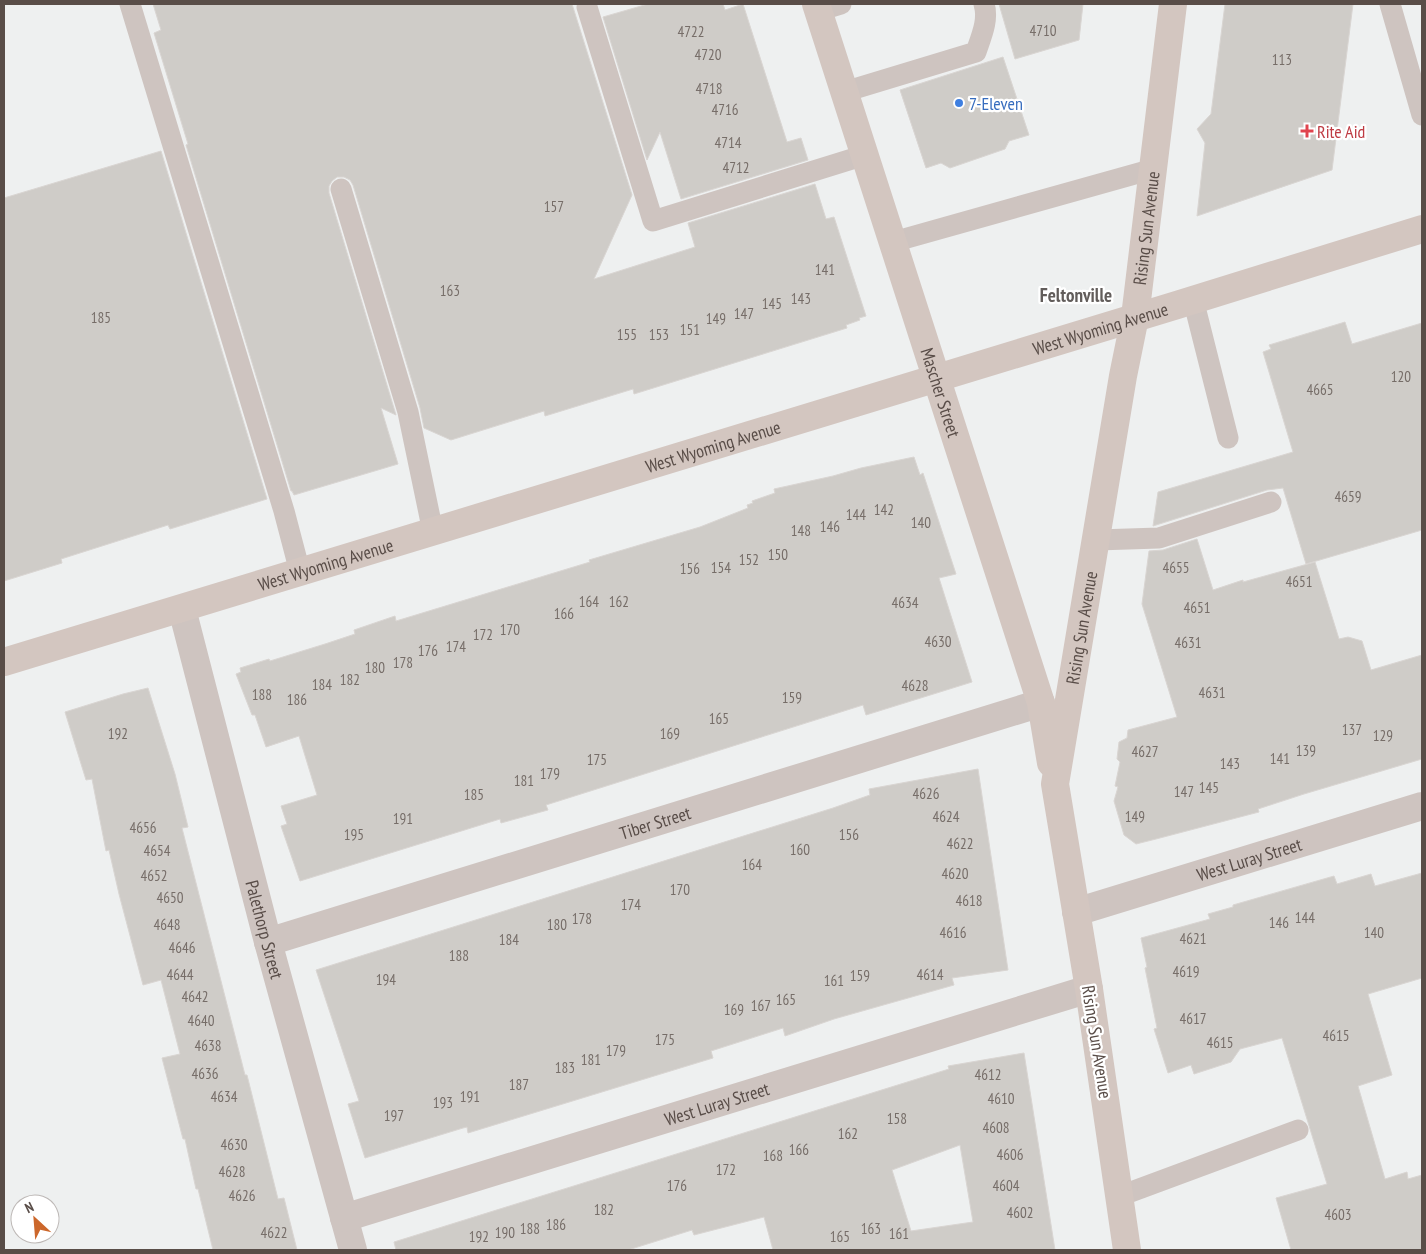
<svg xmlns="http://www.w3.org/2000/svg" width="1426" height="1254" font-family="'PT Sans Narrow',sans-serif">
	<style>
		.building { fill: #cfccc8; stroke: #d9d5d2; fill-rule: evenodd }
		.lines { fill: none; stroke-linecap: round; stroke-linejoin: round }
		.lane { stroke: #cec4c0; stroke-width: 21 }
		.street { stroke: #cec4c0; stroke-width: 28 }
		.secondary { stroke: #d3c6c0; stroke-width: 28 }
		.shop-dot { fill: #3f7fe0; stroke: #fff; stroke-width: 2 }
		.health-dot { fill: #e0444e; stroke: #fff; stroke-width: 2 }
		.labels { text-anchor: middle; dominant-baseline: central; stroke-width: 4.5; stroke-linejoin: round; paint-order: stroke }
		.number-label { font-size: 15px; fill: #766d68 }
		.shop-label { font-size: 18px; fill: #366cbe; stroke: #fff; text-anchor: start }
		.health-label { font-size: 18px; fill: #be3a42; stroke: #fff; text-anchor: start }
		.street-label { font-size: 18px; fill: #594d48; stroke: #fff }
		.neighbourhood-label { font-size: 19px; font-weight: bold; fill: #625d5b; stroke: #fff }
	</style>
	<rect width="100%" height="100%" fill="#eef0f0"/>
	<path class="building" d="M 153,4 L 572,4 L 632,195 L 594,279 L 695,247 L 688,223 L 815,184 L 826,219 L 834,217 L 866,316 L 859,318 L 860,320 L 846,325 L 847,328 L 634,394 L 633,389 L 545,416 L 544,411 L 451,440 L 424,428 L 420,408 L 353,185 L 350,180 L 344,177 L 337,177 L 332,181 L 329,186 L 329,193 L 396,415 L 381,408 L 398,464 L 294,495 L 292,491 L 291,491 L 186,145 L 188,144 L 154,33 L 161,30 Z
		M 648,4 L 723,4 L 725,10 L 743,4 L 787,142 L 801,138 L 808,160 L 681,199 L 660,132 L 647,160 L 603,17 Z
		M 999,4 L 1083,4 L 1079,40 L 1015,59 Z
		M 1225,4 L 1353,4 L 1332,170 L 1197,216 L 1205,143 L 1197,129 L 1211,114 Z
		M 1003,57 L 1029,135 L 1009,141 L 1005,149 L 950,168 L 941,163 L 926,168 L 900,90 Z
		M 161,151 L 267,499 L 170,529 L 168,525 L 61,559 L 62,563 L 4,581 L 4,198 Z
		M 1345,322 L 1352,344 L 1422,323 L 1422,530 L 1306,564 L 1283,488 L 1267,490 L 1153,526 L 1158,492 L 1293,452 L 1263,352 L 1271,349 L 1269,345 Z
		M 914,457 L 920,475 L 923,473 L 956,574 L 939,578 L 972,682 L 866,715 L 863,705 L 546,805 L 548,810 L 501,823 L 500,819 L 300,881 L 281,826 L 287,824 L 281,806 L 317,795 L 299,736 L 266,747 L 255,715 L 252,715 L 236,674 L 241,672 L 240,668 L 269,659 L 270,661 L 325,644 L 355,634 L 354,630 L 395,616 L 396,621 L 590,562 L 589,560 L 700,527 L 748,508 L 747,505 L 753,503 L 752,501 L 775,493 L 774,489 L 833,476 L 861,468 Z
		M 1197,539 L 1213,590 L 1243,580 L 1243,582 L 1315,562 L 1339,639 L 1348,637 L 1362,641 L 1371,670 L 1422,655 L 1422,759 L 1304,794 L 1258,809 L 1259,812 L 1156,839 L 1136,844 L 1124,835 L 1114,801 L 1118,787 L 1115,786 L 1120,762 L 1117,759 L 1119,742 L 1127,738 L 1128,730 L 1177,717 L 1142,604 L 1149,551 L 1163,550 Z
		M 148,688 L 175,774 L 188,827 L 182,828 L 245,1075 L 247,1075 L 278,1199 L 284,1198 L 297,1250 L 213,1250 L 198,1189 L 196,1189 L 185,1139 L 183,1139 L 162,1058 L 180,1054 L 161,980 L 143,985 L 119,894 L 109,850 L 106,851 L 92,779 L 86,780 L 65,712 L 123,694 Z
		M 978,769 L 1008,970 L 952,978 L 954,985 L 834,1019 L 785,1036 L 783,1028 L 711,1051 L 713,1058 L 468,1133 L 467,1127 L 463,1128 L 365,1158 L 348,1104 L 359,1101 L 316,970 L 833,808 L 870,795 L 869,789 Z
		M 1422,873 L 1422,978 L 1368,994 L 1392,1075 L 1358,1086 L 1385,1179 L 1407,1172 L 1408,1179 L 1422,1175 L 1422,1250 L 1291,1250 L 1276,1198 L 1327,1184 L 1282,1038 L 1240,1049 L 1231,1062 L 1194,1074 L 1191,1065 L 1168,1073 L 1154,1029 L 1157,1028 L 1145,968 L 1147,967 L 1141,938 L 1210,919 L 1208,914 L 1233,907 L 1233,905 L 1334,876 L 1337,884 L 1371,874 L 1375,886 Z
		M 1024,1053 L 1055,1250 L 773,1250 L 764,1217 L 694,1235 L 692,1230 L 628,1250 L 396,1250 L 394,1242 L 949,1069 L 948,1066 ZM 960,1145 L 973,1222 L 911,1231 L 892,1170 Z"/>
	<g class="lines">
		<path class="lane" d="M 130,4 L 284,511 L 300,572
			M 1390,4 L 1422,115
			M 587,7 L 653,221 L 865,155
			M 818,11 L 841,4
			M 844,92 L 976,52 C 981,37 989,20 984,4
			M 341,189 L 408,412 L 433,532
			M 893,242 L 1153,169
			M 1193,299 L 1228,438
			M 1097,540 L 1159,538 L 1271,502
			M 1120,1196 L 1298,1130"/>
		<g class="street">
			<path id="s1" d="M 182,609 L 268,942 L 353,1250"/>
			<path id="s2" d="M 1076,912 L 1422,806"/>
			<path id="s3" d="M 268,942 L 1041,703"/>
			<path id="s4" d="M 344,1218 L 1089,989"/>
		</g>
		<g class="secondary">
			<path id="s5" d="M 816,4 L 1041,703 L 1051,763"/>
			<path id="s6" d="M 4,662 L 1177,305 L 1422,229"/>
			<path id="s7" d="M 1127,1250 L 1089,989 L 1055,784 L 1123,376 L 1135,317 L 1173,4"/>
		</g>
	</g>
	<circle class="shop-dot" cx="959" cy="103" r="5"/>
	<path class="health-dot" d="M1304.5 123.5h5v5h5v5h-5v5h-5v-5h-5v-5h5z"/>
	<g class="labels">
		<g class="number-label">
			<text x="1043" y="30">4710</text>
			<text x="691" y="31">4722</text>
			<text x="708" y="54">4720</text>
			<text x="1282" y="59">113</text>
			<text x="709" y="88">4718</text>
			<text x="725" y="109">4716</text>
			<text x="728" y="142">4714</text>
			<text x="736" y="167">4712</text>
			<text x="554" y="206">157</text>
			<text x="825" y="269">141</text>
			<text x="450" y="290">163</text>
			<text x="801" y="298">143</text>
			<text x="772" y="303">145</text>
			<text x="744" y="313">147</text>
			<text x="101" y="317">185</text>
			<text x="716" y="318">149</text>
			<text x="690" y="329">151</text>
			<text x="627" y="334">155</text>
			<text x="659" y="334">153</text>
			<text x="1401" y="376">120</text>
			<text x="1320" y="389">4665</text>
			<text x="1348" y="496">4659</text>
			<text x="884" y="509">142</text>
			<text x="856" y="514">144</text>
			<text x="921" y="522">140</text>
			<text x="830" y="526">146</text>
			<text x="801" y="530">148</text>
			<text x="778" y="554">150</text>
			<text x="749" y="559">152</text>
			<text x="721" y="567">154</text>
			<text x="1176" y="567">4655</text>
			<text x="690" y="568">156</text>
			<text x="1299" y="581">4651</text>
			<text x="589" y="601">164</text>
			<text x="619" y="601">162</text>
			<text x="905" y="602">4634</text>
			<text x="1197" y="607">4651</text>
			<text x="564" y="613">166</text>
			<text x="510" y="629">170</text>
			<text x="483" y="634">172</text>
			<text x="938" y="641">4630</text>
			<text x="1188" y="642">4631</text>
			<text x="456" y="646">174</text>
			<text x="428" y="650">176</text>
			<text x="403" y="662">178</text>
			<text x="375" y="667">180</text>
			<text x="350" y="679">182</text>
			<text x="322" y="684">184</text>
			<text x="915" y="685">4628</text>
			<text x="1212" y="692">4631</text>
			<text x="262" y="694">188</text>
			<text x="792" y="697">159</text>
			<text x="297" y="699">186</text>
			<text x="719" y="718">165</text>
			<text x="1352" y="729">137</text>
			<text x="118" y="733">192</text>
			<text x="670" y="733">169</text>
			<text x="1383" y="735">129</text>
			<text x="1306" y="750">139</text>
			<text x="1145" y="751">4627</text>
			<text x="1280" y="758">141</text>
			<text x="597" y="759">175</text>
			<text x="1230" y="763">143</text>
			<text x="550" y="773">179</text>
			<text x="524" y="780">181</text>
			<text x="1209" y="787">145</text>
			<text x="1184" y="791">147</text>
			<text x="926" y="793">4626</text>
			<text x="474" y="794">185</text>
			<text x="946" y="816">4624</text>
			<text x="1135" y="816">149</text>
			<text x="403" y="818">191</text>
			<text x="143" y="827">4656</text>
			<text x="354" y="834">195</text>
			<text x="849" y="834">156</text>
			<text x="960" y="843">4622</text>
			<text x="800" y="849">160</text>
			<text x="157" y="850">4654</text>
			<text x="752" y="864">164</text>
			<text x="955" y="873">4620</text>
			<text x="154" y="875">4652</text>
			<text x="680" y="889">170</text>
			<text x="170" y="897">4650</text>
			<text x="969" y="900">4618</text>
			<text x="631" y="904">174</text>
			<text x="1305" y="917">144</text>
			<text x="582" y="918">178</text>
			<text x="1279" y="922">146</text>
			<text x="167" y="924">4648</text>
			<text x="557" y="924">180</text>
			<text x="953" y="932">4616</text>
			<text x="1374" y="932">140</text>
			<text x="1193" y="938">4621</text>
			<text x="509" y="939">184</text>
			<text x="182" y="947">4646</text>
			<text x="459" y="955">188</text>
			<text x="1186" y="971">4619</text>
			<text x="180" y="974">4644</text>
			<text x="930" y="974">4614</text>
			<text x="860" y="975">159</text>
			<text x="386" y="979">194</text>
			<text x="834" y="980">161</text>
			<text x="195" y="996">4642</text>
			<text x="786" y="999">165</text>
			<text x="761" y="1005">167</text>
			<text x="734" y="1009">169</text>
			<text x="1193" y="1018">4617</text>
			<text x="201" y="1020">4640</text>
			<text x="1336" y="1035">4615</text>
			<text x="665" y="1039">175</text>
			<text x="1220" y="1042">4615</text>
			<text x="208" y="1045">4638</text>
			<text x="616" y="1050">179</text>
			<text x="591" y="1059">181</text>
			<text x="565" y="1067">183</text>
			<text x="205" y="1073">4636</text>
			<text x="988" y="1074">4612</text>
			<text x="519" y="1084">187</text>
			<text x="224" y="1096">4634</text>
			<text x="470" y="1096">191</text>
			<text x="1001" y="1098">4610</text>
			<text x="443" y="1102">193</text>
			<text x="394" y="1115">197</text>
			<text x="897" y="1118">158</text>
			<text x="996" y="1127">4608</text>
			<text x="848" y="1133">162</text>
			<text x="234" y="1144">4630</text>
			<text x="799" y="1149">166</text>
			<text x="1010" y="1154">4606</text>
			<text x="773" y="1155">168</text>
			<text x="726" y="1169">172</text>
			<text x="232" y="1171">4628</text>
			<text x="677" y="1185">176</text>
			<text x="1006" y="1185">4604</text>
			<text x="242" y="1195">4626</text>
			<text x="604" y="1209">182</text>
			<text x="1020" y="1212">4602</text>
			<text x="1338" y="1214">4603</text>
			<text x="556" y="1224">186</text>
			<text x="530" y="1228">188</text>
			<text x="871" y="1228">163</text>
			<text x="274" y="1232">4622</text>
			<text x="505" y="1232">190</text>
			<text x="899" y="1233">161</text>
			<text x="479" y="1236">192</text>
			<text x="840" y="1236">165</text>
		</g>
		<g class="shop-label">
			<text x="969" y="103">7-Eleven</text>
		</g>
		<g class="health-label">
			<text x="1317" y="131">Rite Aid</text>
		</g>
		<g class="street-label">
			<text stroke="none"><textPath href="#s7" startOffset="1035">Rising Sun Avenue</textPath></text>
			<text stroke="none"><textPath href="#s6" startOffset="1146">West Wyoming Avenue</textPath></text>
			<text stroke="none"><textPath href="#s5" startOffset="408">Mascher Street</textPath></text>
			<text stroke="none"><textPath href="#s6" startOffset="741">West Wyoming Avenue</textPath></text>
			<text stroke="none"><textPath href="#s6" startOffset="336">West Wyoming Avenue</textPath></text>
			<text stroke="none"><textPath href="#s7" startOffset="630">Rising Sun Avenue</textPath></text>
			<text stroke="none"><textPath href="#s3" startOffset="405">Tiber Street</textPath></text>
			<text stroke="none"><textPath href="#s2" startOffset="181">West Luray Street</textPath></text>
			<text stroke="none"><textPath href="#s1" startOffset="331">Palethorp Street</textPath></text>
			<text transform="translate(1097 1042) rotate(81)">Rising Sun Avenue</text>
			<text stroke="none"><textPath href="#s4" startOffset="390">West Luray Street</textPath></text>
		</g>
		<g class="neighbourhood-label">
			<text x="1076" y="295">Feltonville</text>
		</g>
	</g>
	<rect width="1426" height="1254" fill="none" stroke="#594d48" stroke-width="10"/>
	<g transform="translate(35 1219) rotate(334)"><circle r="24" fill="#ffffff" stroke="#bdb8b6"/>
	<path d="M0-4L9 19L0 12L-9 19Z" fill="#cc672b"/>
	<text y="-8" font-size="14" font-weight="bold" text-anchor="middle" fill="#594d48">N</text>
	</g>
</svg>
